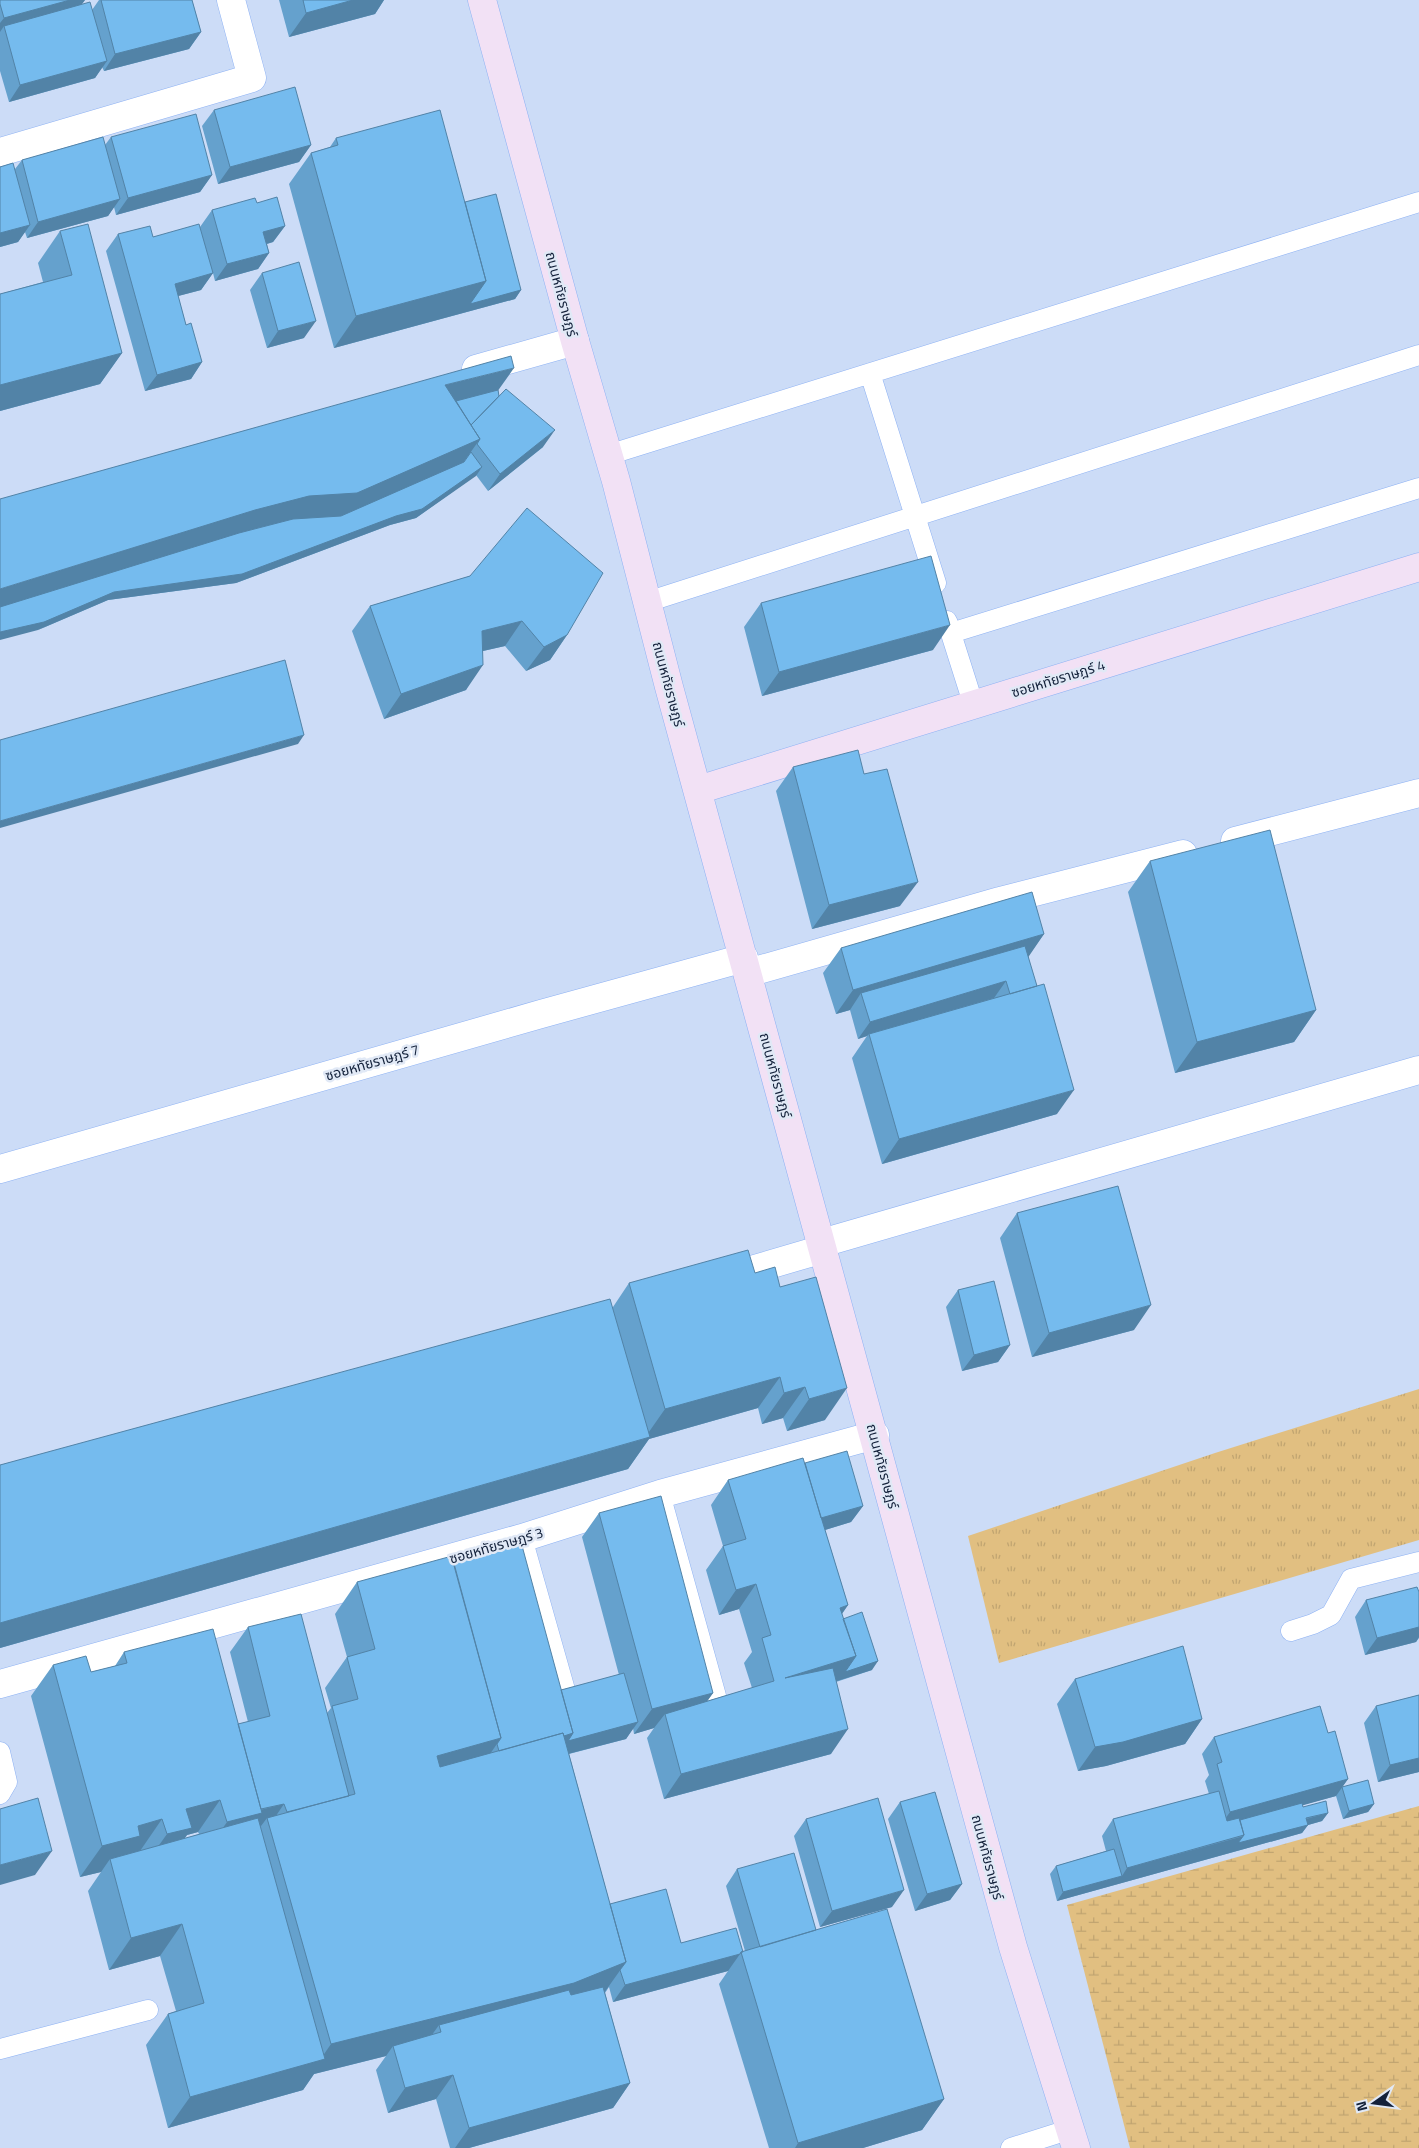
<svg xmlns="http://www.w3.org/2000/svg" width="1419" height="2148" font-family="'Titillium Web','Noto Sans Thai',sans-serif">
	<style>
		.grass { fill: url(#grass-tufts) }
		.wetland { fill: url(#wetland-marsh) }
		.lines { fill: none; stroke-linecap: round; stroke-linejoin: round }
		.lane-casing { stroke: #8db1f3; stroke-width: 21 }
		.street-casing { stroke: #8db1f3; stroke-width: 29 }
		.secondary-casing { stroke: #8db1f3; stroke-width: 29 }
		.lane { stroke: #fff; stroke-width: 20 }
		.street { stroke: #fff; stroke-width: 28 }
		.secondary { stroke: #f2e1f5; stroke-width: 28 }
		.wall { fill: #65a1cd; fill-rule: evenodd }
		.shaded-wall { fill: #5283a7 }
		.building { fill: #75bbee; stroke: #5283a7 }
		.labels { text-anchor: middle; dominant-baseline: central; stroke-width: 5; stroke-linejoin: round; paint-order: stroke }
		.street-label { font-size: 14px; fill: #13213a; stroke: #e1e9f6 }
	</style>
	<defs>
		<pattern id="grass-tufts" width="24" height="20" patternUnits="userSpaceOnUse" patternTransform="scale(1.25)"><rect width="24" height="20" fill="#e1bf81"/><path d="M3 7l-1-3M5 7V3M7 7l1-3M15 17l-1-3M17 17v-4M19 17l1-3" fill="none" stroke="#c0a470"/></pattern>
		<pattern id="wetland-marsh" width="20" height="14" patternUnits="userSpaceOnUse" patternTransform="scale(1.25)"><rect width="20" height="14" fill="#e1bf81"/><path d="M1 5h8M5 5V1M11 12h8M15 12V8" fill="none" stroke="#c0a470"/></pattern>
	</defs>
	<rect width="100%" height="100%" fill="#ccdcf7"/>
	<path class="grass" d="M 1419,1389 L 1419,1540 L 999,1663 L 968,1536 L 1215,1453 Z"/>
	<path class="wetland" d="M 1419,1806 L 1419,2148 L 1130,2148 L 1067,1905 Z"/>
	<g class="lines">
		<g class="lane-casing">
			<path id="lane" d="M 870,373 L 936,583
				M 608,455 L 1419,202
				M 647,602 L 1419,355
				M 947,621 L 973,703
				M 951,633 L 1419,488
				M 660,1494 L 716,1696
				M 522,1538 L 565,1690
				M 1291,1631 L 1313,1624 L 1331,1615 L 1351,1579 L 1419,1562
				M 0,1752 L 7,1782 L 0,1794
				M 0,2049 L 148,2010
				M 1011,2148 L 1071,2129"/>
		</g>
		<g class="street-casing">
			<path id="street" d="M 0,152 L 252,78 L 231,0
				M 476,369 L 575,341
				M 1235,841 L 1419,793
				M 748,973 L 1000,901 L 1183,854
				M 0,1169 L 541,1014 L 744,958
				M 822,1243 L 1419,1070
				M 717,1280 L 823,1249
				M 0,1684 L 522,1538 L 660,1494 L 875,1435"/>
		</g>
		<g class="secondary-casing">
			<path id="secondary" d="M 482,0 L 575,341 L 616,481 L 669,687 L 1013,1947 L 1076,2148
				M 698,790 L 1419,567"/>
		</g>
		<use href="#lane" class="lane"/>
		<use href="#street" class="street"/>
		<use href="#secondary" class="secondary"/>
	</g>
	<path class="wall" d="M 0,0 L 85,0 L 81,5 L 92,10 L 99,0 L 192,0 L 201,32 L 189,49 L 104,71 L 102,67 L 95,78 L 9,102 L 0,71 Z
		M 279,0 L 384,0 L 375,14 L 289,37 Z
		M 214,110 L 311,145 L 299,162 L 218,184 L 202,126 Z
		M 111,137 L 212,175 L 200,192 L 116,215 L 114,207 L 108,216 L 27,238 L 25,232 L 18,242 L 0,247 L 0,167 L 15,169 L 22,160 L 105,145 Z
		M 336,138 L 465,202 L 521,290 L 515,299 L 334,348 L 289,184 L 311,153 L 330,147 Z
		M 257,203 L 285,226 L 273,242 L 267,244 L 269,253 L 258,269 L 215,281 L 213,273 L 201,290 L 178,296 L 186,325 L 202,362 L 191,379 L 145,391 L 106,251 L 118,234 L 153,237 L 200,227 L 212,210 Z
		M 60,231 L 122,353 L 100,384 L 0,411 L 0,294 L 43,282 L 38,263 Z
		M 262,273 L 304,338 L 267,348 L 250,290 Z
		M 498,390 L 499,396 L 543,447 L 488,491 L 476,475 L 416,518 L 390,525 L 236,583 L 108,600 L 38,630 Z
		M 470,576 L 567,635 L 550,660 L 526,671 L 505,646 L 483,651 L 466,690 L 384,719 L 352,631 L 370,606 Z
		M 761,603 L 933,650 L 762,696 L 744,627 Z
		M 793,767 L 900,906 L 812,929 L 776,791 Z
		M 1150,861 L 1316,1010 L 1294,1042 L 1175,1073 L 1128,892 Z
		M 1044,934 L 1028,956 L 1057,1114 L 882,1164 L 852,1058 L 867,1036 L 858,1039 L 850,1010 L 836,1014 L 823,973 L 841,948 Z
		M 1017,1213 L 1134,1330 L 1032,1357 L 1000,1238 Z
		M 755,1273 L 780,1287 L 825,1420 L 787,1431 L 783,1418 L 762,1424 L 758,1408 L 649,1439 L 628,1469 L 0,1648 L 0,1465 L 613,1307 L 629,1283 Z
		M 958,1290 L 1010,1345 L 998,1362 L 962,1371 L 946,1307 Z
		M 805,1463 L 863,1506 L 851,1522 L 825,1530 L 848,1605 L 842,1614 L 843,1619 L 872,1670 L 836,1682 L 831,1754 L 664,1799 L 647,1738 L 654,1728 L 634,1734 L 633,1728 L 626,1739 L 569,1754 L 610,1904 L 681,1943 L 743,1952 L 745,1951 L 726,1886 L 737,1869 L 816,1930 L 944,2099 L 922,2130 L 863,2148 L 769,2148 L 719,1984 L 728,1971 L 613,2002 L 609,1987 L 605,1993 L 630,2083 L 613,2108 L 469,2148 L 450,2148 L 436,2099 L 388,2113 L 376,2070 L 386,2056 L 314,2074 L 303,2090 L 168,2128 L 146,2045 L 168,2014 L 176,2011 L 160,1956 L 109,1970 L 88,1891 L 101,1872 L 80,1877 L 31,1696 L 53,1665 L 91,1672 L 115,1666 L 124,1652 L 238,1724 L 248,1722 L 230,1652 L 248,1627 L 327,1713 L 331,1708 L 325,1688 L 347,1657 L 335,1614 L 357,1582 L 453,1562 L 561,1690 L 619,1675 L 582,1537 L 599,1513 L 713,1693 L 707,1701 L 752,1688 L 744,1663 L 752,1652 L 739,1609 L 719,1615 L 706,1570 L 723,1546 L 711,1505 L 728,1480 ZM 198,1832 L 199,1834 L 184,1839 L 187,1835 Z
		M 1419,1592 L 1419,1638 L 1416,1642 L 1365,1655 L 1355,1617 L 1366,1600 Z
		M 1075,1679 L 1202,1719 L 1185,1744 L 1106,1766 L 1078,1771 L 1057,1704 Z
		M 1419,1695 L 1419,1772 L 1378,1782 L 1364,1723 L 1376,1706 Z
		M 1328,1733 L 1348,1779 L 1342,1787 L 1374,1804 L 1368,1812 L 1343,1819 L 1336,1796 L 1302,1805 L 1303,1807 L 1328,1813 L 1322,1821 L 1308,1825 L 1302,1833 L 1057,1901 L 1050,1874 L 1056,1866 L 1106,1851 L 1102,1836 L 1113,1819 L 1209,1794 L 1205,1781 L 1209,1775 L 1202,1754 L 1214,1737 Z
		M 900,1802 L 962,1884 L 950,1900 L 915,1911 L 888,1819 Z
		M 806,1819 L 892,1907 L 820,1927 L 794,1836 Z"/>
	<path class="shaded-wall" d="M 70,0 L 85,0 L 76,12 L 4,26 L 0,32 L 0,23 L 4,18 Z
		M 353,0 L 384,0 L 375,14 L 289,37 L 306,13 Z
		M 201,32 L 189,49 L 104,71 L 115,54 Z
		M 107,61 L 95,78 L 9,102 L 20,85 Z
		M 311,145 L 299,162 L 218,184 L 230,167 Z
		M 212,175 L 200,192 L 116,215 L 128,198 Z
		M 120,199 L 108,216 L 27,238 L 38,222 Z
		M 30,225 L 18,242 L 0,247 L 0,233 Z
		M 285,226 L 273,242 L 252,248 L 263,232 Z
		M 269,253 L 258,269 L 215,281 L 227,264 Z
		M 213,273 L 201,290 L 163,300 L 175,284 Z
		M 486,281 L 521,290 L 515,299 L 334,348 L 356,316 Z
		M 316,321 L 304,338 L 267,348 L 278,331 Z
		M 122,353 L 100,384 L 0,411 L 0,385 Z
		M 202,362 L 191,379 L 145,391 L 157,375 Z
		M 514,368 L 492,399 L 433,414 L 445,385 Z
		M 555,430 L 543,447 L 488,491 L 500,474 Z
		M 480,439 L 458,470 L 335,525 L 0,613 L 0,589 Z
		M 482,467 L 476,476 L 416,518 L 390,525 L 236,583 L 108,600 L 38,630 L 0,640 L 0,632 L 114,592 L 242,574 Z
		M 522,621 L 505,646 L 465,655 L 482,631 Z
		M 950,625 L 933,650 L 762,696 L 779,672 Z
		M 567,635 L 550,660 L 526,671 L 544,647 Z
		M 483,665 L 466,690 L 384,719 L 401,694 Z
		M 304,735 L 298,744 L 0,828 L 0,821 Z
		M 918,882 L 900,906 L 812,929 L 829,905 Z
		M 1044,934 L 1027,959 L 861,993 L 850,1010 L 836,1014 L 853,990 Z
		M 1006,981 L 994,998 L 869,1034 L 867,1036 L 858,1039 L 870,1022 Z
		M 1316,1010 L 1294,1042 L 1175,1073 L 1197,1042 Z
		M 1074,1090 L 1057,1114 L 882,1164 L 899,1139 Z
		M 1151,1305 L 1134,1330 L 1032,1357 L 1049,1333 Z
		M 1010,1345 L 998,1362 L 962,1371 L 974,1355 Z
		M 780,1377 L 758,1408 L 649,1439 L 628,1469 L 0,1648 L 0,1623 L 644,1439 L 665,1409 Z
		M 805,1387 L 783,1418 L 762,1424 L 784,1393 Z
		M 847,1388 L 825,1420 L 787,1431 L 809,1399 Z
		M 863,1506 L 851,1522 L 802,1537 L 814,1520 Z
		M 756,1584 L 739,1609 L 719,1615 L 736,1590 Z
		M 848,1605 L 831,1629 L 840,1608 Z
		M 1419,1627 L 1419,1637 L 1416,1642 L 1365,1655 L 1377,1638 Z
		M 856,1656 L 878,1661 L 872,1670 L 767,1703 L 785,1678 Z
		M 713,1693 L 696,1717 L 665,1714 L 654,1728 L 634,1734 L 652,1709 Z
		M 1202,1719 L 1185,1744 L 1106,1766 L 1078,1771 L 1095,1747 Z
		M 638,1722 L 626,1739 L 556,1757 L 500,1755 L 573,1733 Z
		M 848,1729 L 831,1754 L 664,1799 L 681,1774 Z
		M 501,1738 L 479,1770 L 415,1787 L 437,1756 Z
		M 1419,1758 L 1419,1772 L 1378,1782 L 1390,1765 Z
		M 1348,1779 L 1336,1796 L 1218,1829 L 1230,1812 Z
		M 220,1800 L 198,1832 L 187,1835 L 170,1859 L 145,1865 L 167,1834 L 186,1809 Z
		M 284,1804 L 269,1826 L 267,1818 L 258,1830 L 205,1854 L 227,1822 L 260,1810 Z
		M 1374,1804 L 1368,1812 L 1343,1819 L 1349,1811 Z
		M 1328,1813 L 1322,1821 L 1308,1825 L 1302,1833 L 1057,1901 L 1063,1892 L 1122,1876 L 1127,1868 Z
		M 162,1819 L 140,1851 L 110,1859 L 101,1872 L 80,1877 L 102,1846 L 138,1826 Z
		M 52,1851 L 35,1875 L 0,1885 L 0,1865 Z
		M 962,1884 L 950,1900 L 915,1911 L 927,1894 Z
		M 904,1890 L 892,1907 L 820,1927 L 832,1911 Z
		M 182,1924 L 160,1956 L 109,1970 L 131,1938 Z
		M 740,1954 L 728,1971 L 613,2002 L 625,1985 Z
		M 626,1962 L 604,1993 L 441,2032 L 439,2025 L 424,2046 L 393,2046 L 386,2056 L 314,2074 L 303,2090 L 168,2128 L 190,2097 L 320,2060 L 331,2044 Z
		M 453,2075 L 436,2099 L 388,2113 L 405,2088 Z
		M 630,2083 L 613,2108 L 469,2148 L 455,2148 L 469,2128 Z
		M 944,2099 L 922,2130 L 863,2148 L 795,2148 L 798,2143 Z"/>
	<path class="building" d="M 0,0 L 70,0 L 4,18 L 0,4 Z
		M 101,0 L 192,0 L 201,32 L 115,54 Z
		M 303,0 L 353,0 L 306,13 Z
		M 90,2 L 107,61 L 20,85 L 4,26 Z
		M 295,87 L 311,145 L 230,167 L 214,110 Z
		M 440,110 L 486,281 L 356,316 L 311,153 L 338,145 L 336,138 Z
		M 196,114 L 212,175 L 128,198 L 111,137 Z
		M 103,137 L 120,199 L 38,222 L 22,160 Z
		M 13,163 L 30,225 L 0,233 L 0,167 Z
		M 496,194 L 521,290 L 470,304 L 486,281 L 465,202 Z
		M 277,197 L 285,226 L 263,232 L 269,253 L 227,264 L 212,210 L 255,198 L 257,203 Z
		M 88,224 L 122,353 L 0,385 L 0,294 L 72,275 L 60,231 Z
		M 199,224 L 213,273 L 175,284 L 186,325 L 191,323 L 202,362 L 157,375 L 118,234 L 150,226 L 153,237 Z
		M 299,262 L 316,321 L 278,331 L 262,273 Z
		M 511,356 L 514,368 L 445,385 L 480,439 L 357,493 L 309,496 L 255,510 L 0,589 L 0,499 Z
		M 506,389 L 555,430 L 500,474 L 477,444 L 480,439 L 471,425 Z
		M 498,390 L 499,396 L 471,425 L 456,401 Z
		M 471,452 L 482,467 L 422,509 L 396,516 L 242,574 L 114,592 L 44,622 L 0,632 L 0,607 L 239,533 L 293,519 L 341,516 L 464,462 Z
		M 527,508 L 603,573 L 567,635 L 544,647 L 522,621 L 482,631 L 483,665 L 401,694 L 370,606 L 470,576 Z
		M 931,556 L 950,625 L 779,672 L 761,603 Z
		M 285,660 L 304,735 L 0,821 L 0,740 Z
		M 858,750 L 864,774 L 887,769 L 918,882 L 829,905 L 793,767 Z
		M 1270,830 L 1316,1010 L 1197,1042 L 1150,861 Z
		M 1032,892 L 1044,934 L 853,990 L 841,948 Z
		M 1025,946 L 1037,986 L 1010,994 L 1006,981 L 870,1022 L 861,993 Z
		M 1044,984 L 1074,1090 L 899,1139 L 869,1034 Z
		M 1118,1186 L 1151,1305 L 1049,1333 L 1017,1213 Z
		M 748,1250 L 755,1273 L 775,1267 L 780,1287 L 816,1277 L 847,1388 L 809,1399 L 805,1387 L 784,1393 L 780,1377 L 665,1409 L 629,1283 Z
		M 994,1281 L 1010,1345 L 974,1355 L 958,1290 Z
		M 610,1299 L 650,1437 L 0,1623 L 0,1465 Z
		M 847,1451 L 863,1506 L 821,1518 L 805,1463 Z
		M 803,1458 L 848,1605 L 840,1608 L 856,1656 L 785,1678 L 833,1668 L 848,1729 L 681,1774 L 665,1714 L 774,1681 L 762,1638 L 771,1635 L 756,1584 L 736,1590 L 723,1546 L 746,1539 L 728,1480 Z
		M 661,1496 L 713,1693 L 652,1709 L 599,1513 Z
		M 521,1542 L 573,1733 L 564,1736 L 563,1733 L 499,1751 L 497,1744 L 501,1738 L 453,1562 Z
		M 452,1556 L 501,1738 L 437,1756 L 440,1767 L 563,1733 L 626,1962 L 574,1983 L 331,2044 L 267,1818 L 355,1794 L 332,1706 L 358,1699 L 347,1657 L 375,1649 L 357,1582 Z
		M 1417,1587 L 1419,1592 L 1419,1627 L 1377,1638 L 1366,1600 Z
		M 862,1612 L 878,1661 L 845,1672 L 856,1656 L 843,1619 Z
		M 301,1614 L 349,1796 L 287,1812 L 284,1804 L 261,1809 L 238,1724 L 270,1716 L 248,1627 Z
		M 213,1629 L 262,1813 L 227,1822 L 220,1800 L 186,1809 L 192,1828 L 167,1834 L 162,1819 L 138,1826 L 140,1836 L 102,1846 L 53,1665 L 86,1656 L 91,1672 L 127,1663 L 124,1652 Z
		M 1183,1646 L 1202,1719 L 1123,1742 L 1095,1747 L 1075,1679 Z
		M 624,1673 L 638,1722 L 568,1741 L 573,1733 L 561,1690 Z
		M 1419,1695 L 1419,1758 L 1390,1765 L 1376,1706 Z
		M 1320,1706 L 1328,1733 L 1335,1731 L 1348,1779 L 1230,1812 L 1217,1764 L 1222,1762 L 1214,1737 Z
		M 1368,1780 L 1374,1804 L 1349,1811 L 1342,1787 Z
		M 1219,1791 L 1227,1821 L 1239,1818 L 1244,1835 L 1127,1868 L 1113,1819 Z
		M 935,1792 L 962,1884 L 927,1894 L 900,1802 Z
		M 38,1798 L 52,1851 L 0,1865 L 0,1809 Z
		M 878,1798 L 904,1890 L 832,1911 L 806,1819 Z
		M 1326,1801 L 1328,1813 L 1306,1818 L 1308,1825 L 1238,1843 L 1244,1835 L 1240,1820 L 1302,1803 L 1303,1807 Z
		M 258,1818 L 325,2059 L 190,2097 L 168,2014 L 204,2003 L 182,1924 L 131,1938 L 110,1859 Z
		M 1114,1849 L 1122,1876 L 1063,1892 L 1056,1866 Z
		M 794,1853 L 816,1930 L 760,1947 L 737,1869 Z
		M 666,1889 L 681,1943 L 736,1928 L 743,1952 L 741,1952 L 740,1954 L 625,1985 L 620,1970 L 626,1962 L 610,1904 Z
		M 887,1909 L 944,2099 L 798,2143 L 741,1952 Z
		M 603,1987 L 630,2083 L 469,2128 L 453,2075 L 405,2088 L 393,2046 L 441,2032 L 439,2025 L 569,1990 L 571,1995 Z"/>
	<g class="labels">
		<g class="street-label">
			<text transform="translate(562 294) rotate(75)">ถนนหทัยราษฎร์</text>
			<text transform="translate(1058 678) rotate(-17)">ซอยหทัยราษฎร์ 4</text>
			<text transform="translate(669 684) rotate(75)">ถนนหทัยราษฎร์</text>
			<text transform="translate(372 1062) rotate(-16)">ซอยหทัยราษฎร์ 7</text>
			<text transform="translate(776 1075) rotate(75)">ถนนหทัยราษฎร์</text>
			<text transform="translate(883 1466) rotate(75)">ถนนหทัยราษฎร์</text>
			<text transform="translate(496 1545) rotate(-16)">ซอยหทัยราษฎร์ 3</text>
			<text transform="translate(988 1857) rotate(75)">ถนนหทัยราษฎร์</text>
		</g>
	</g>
	<g transform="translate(1374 2103) rotate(256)" stroke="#e1e9f6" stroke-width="4" paint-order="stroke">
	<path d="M0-4L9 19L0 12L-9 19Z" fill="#13213a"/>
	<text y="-8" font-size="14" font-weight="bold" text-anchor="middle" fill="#13213a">N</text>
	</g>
</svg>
